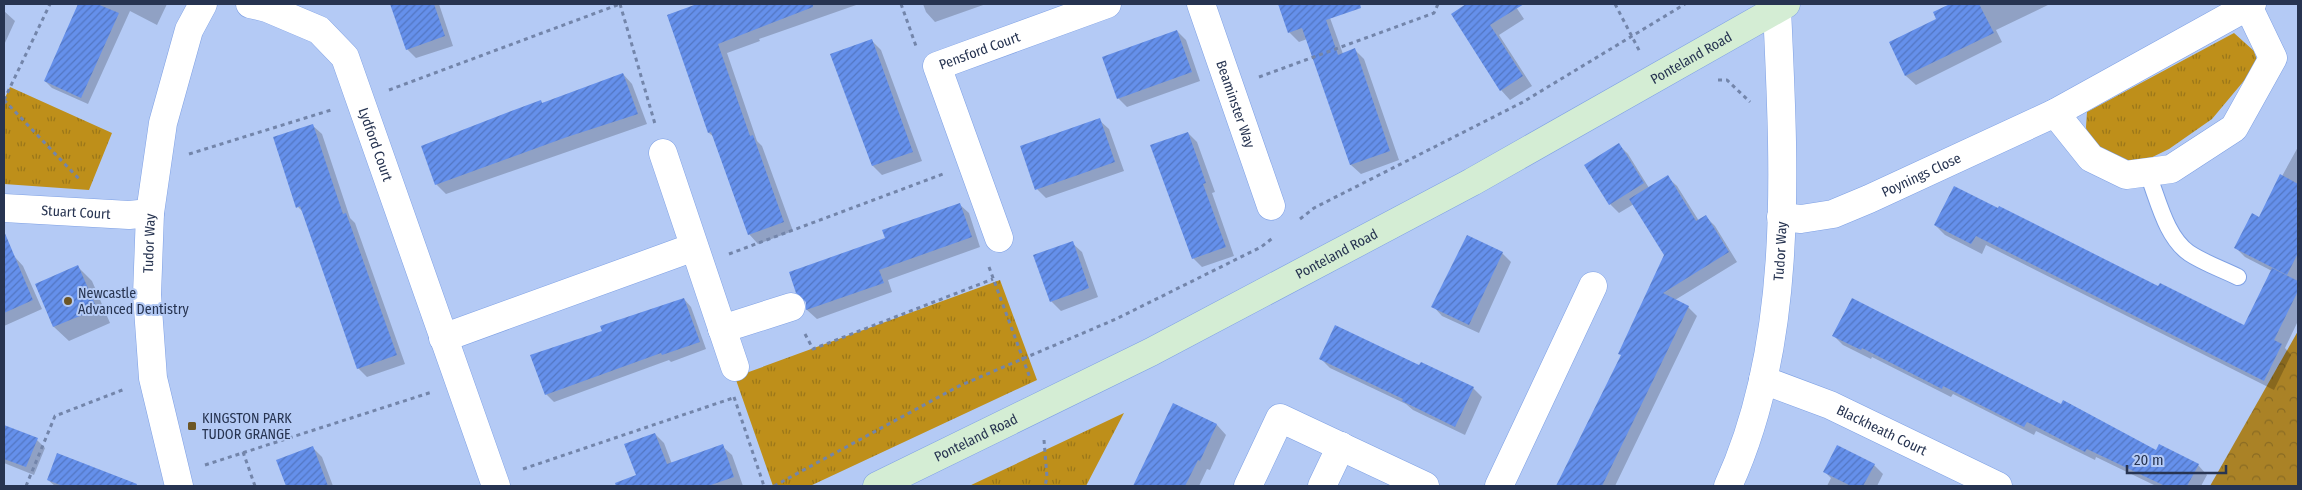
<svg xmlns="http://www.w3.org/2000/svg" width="2302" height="490" font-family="'Fira Sans Condensed',sans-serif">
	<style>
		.grass { fill: url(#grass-tufts) }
		.forest { fill: url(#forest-crowns) }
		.shadow { fill: #0003 }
		.building { fill: url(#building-hatch) }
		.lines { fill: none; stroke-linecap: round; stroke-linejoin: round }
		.service-casing { stroke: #7ea0e4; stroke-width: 18 }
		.minor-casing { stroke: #7ea0e4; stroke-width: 29 }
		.secondary-casing { stroke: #7ea0e4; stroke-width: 29 }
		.path { stroke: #7385aa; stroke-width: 3; stroke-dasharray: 4 4; stroke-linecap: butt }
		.service { stroke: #fff; stroke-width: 16 }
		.minor { stroke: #fff; stroke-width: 28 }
		.secondary { stroke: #d4edd4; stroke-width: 28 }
		.poi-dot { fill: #6c5625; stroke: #b4caf5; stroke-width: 2 }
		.labels { text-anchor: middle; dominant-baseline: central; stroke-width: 4; stroke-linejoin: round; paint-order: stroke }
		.street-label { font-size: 14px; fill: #273451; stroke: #b4caf5 }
		.poi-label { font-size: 14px; fill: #273451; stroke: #b4caf5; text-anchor: start }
	</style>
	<defs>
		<pattern id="grass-tufts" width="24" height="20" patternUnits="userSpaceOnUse" patternTransform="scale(1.25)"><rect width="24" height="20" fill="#be8f1a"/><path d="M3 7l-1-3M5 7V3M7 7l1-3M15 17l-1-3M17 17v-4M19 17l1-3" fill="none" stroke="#9a761a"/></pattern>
		<pattern id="forest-crowns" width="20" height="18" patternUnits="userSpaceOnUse" patternTransform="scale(1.25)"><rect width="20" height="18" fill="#aa8226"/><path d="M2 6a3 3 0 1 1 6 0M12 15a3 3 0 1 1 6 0" fill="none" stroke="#8a6b23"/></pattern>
		<pattern id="building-hatch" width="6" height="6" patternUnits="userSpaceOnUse" patternTransform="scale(1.25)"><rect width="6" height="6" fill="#6590eb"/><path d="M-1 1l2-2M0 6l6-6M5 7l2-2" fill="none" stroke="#5376c1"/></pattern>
	</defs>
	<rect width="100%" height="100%" fill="#b4caf5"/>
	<path class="grass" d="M 2234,33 L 2254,51 L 2258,64 L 2212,119 L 2169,149 L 2134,166 L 2118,163 L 2088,141 L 2086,127 L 2087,112 Z
		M 10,87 L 112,133 L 89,190 L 4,184 L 4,100 Z
		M 1000,280 L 1037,380 L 810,486 L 773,486 L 735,377 Z
		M 1124,413 L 1086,486 L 969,486 Z"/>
	<path class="forest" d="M 2298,331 L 2298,486 L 2210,486 Z"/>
	<path class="shadow" d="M 79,4 L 167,4 L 157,25 L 130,11 L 88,104 L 52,88 L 45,81 Z
		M 391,4 L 439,4 L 453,46 L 416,58 L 407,49 Z
		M 700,4 L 859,4 L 759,39 L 760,41 L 727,53 L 757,141 L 762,146 L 793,231 L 758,244 L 749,234 L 715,138 L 709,133 L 668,15 Z
		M 923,4 L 986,4 L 935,22 L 926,12 Z
		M 1279,4 L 1325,4 L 1343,54 L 1355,50 L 1364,59 L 1399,160 L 1361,174 L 1351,165 L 1307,39 L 1299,42 L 1289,32 Z
		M 1469,4 L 1514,4 L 1524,19 L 1499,35 L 1532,86 L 1510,100 L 1501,90 L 1452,14 Z
		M 1953,4 L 2050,4 L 1996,30 L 2002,42 L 1916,85 L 1906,76 L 1891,43 L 1938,19 L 1935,13 Z
		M 4,11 L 15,21 L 4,45 Z
		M 1177,31 L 1186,40 L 1200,81 L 1127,107 L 1118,98 Z
		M 872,41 L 881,50 L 922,161 L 882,175 L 873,166 L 831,55 Z
		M 623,74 L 632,84 L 647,124 L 446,194 L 436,184 L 541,102 L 543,104 Z
		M 1099,120 L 1109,129 L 1124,171 L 1046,198 L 1037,189 Z
		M 312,125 L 322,134 L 350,218 L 355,223 L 405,364 L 367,377 L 358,368 L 304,213 L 298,207 Z
		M 1188,133 L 1197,142 L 1215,192 L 1212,193 L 1234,256 L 1202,267 L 1193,258 Z
		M 1619,145 L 1628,154 L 1649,188 L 1667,177 L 1677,186 L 1699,221 L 1706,217 L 1715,226 L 1737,262 L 1675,300 L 1688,307 L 1697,316 L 1615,486 L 1557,486 L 1622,356 L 1666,255 L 1634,204 L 1619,213 L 1610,204 Z
		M 2298,147 L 2298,321 L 2285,348 L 2291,355 L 2274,390 L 1986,245 L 1982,254 L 1945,235 L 1935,225 L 1954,188 L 2158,288 L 2245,327 L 2272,271 L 2245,257 L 2236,248 L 2259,218 Z
		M 959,204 L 969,213 L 980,247 L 888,280 L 892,292 L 817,319 L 807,310 L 807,302 Z
		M 1072,243 L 1082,252 L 1098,297 L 1061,311 L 1051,301 Z
		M 1502,253 L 1511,262 L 1479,333 L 1442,316 L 1433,306 Z
		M 14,256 L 23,266 L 42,309 L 4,326 L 4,261 Z
		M 78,267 L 92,281 L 110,323 L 69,341 L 54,327 L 36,285 Z
		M 684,299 L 691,307 L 706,349 L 671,362 L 669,360 L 554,402 L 546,394 L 604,332 Z
		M 1834,336 L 2061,406 L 2156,451 L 2198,465 L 2207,475 L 2201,486 L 2156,486 L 2096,457 L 2095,460 L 2036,431 L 2034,435 L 1953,394 L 1951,397 L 1872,357 L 1871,359 L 1843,345 Z
		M 1321,359 L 1473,388 L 1482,397 L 1465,435 L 1413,410 L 1406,404 L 1330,368 Z
		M 1174,405 L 1217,425 L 1226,435 L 1210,470 L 1207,469 L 1199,486 L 1135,486 Z
		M 4,426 L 37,440 L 45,448 L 34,475 L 4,463 Z
		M 655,434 L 664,443 L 672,464 L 722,446 L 732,455 L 743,486 L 641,486 L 626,444 Z
		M 313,448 L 322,457 L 333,486 L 287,486 L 278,461 Z
		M 1874,465 L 1883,474 L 1877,486 L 1827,486 L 1831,478 L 1825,472 Z
		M 48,480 L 114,483 L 113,486 L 55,486 Z"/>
	<path class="building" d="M 78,4 L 97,4 L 119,13 L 81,98 L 44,81 Z
		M 390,4 L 434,4 L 445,36 L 406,50 Z
		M 697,4 L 813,4 L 813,7 L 718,44 L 750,136 L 753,135 L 784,222 L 748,235 L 711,132 L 708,133 L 667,15 Z
		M 1278,4 L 1360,4 L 1361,8 L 1326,20 L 1338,55 L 1355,48 L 1390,151 L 1350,165 L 1302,28 L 1288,33 Z
		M 1466,4 L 1524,4 L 1490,25 L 1523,76 L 1500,91 L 1451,14 Z
		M 1950,4 L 1979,4 L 1994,33 L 1905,76 L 1889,42 L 1936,19 L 1933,12 Z
		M 1177,30 L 1192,72 L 1117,99 L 1102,57 Z
		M 872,39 L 913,152 L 872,166 L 830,54 Z
		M 623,73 L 638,114 L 567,137 L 435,185 L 421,146 L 514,110 L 541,100 L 542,103 Z
		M 1100,118 L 1115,162 L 1035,190 L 1020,146 Z
		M 313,124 L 343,214 L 346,213 L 397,355 L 357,369 L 300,206 L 296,208 L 273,137 Z
		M 1188,132 L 1206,183 L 1203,184 L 1226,247 L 1192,259 L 1150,145 Z
		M 1619,143 L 1644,183 L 1609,205 L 1584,165 Z
		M 2280,174 L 2298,184 L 2298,253 L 2287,275 L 2234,248 L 2252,213 L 2259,217 Z
		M 1668,175 L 1696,221 L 1706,215 L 1729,252 L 1663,293 L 1689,306 L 1602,486 L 1556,486 L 1621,355 L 1618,354 L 1664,255 L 1629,199 Z
		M 1954,186 L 1998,208 L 1999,206 L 2158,286 L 2160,283 L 2244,325 L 2272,268 L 2298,281 L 2298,291 L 2274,340 L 2282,344 L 2264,381 L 1976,236 L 1971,244 L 1934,225 Z
		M 960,203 L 972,237 L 879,270 L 884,283 L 806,310 L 806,302 L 796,293 L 789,272 L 885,238 L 882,230 Z
		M 4,231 L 33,300 L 4,313 Z
		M 1467,235 L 1503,252 L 1469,325 L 1431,307 Z
		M 1073,241 L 1089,288 L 1050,302 L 1033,255 Z
		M 78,265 L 97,309 L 53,327 L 35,284 Z
		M 684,298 L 700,342 L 662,355 L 661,353 L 545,395 L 530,355 L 602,331 L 600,326 Z
		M 1852,298 L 2061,404 L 2063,400 L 2156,450 L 2159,444 L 2199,464 L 2187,486 L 2165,486 L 2087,449 L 2085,452 L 2027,422 L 2024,427 L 1943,386 L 1942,389 L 1862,348 L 1861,350 L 1832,336 Z
		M 1335,325 L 1419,365 L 1421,362 L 1474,387 L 1455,427 L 1402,401 L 1403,399 L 1319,359 Z
		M 1173,403 L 1217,424 L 1200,461 L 1198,460 L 1185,486 L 1133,486 Z
		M 4,425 L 38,438 L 26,467 L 4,459 Z
		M 655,433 L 667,464 L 723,444 L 734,477 L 708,486 L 616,486 L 615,483 L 636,475 L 624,444 Z
		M 1837,445 L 1875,464 L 1863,486 L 1851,486 L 1823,472 Z
		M 313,446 L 328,486 L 286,486 L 276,460 Z
		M 57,453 L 137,484 L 136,486 L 63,486 L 47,480 Z"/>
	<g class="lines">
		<g class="service-casing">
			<path id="service" d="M 2147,172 C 2158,198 2165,236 2189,253 C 2204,263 2222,269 2238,277"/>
		</g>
		<g class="minor-casing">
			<g id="minor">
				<path id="s1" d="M 250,4 L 267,8 L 319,30 L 345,57 L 496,486"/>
				<path id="s2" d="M 1201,4 L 1271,206"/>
				<path d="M 2055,113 L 2091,158 L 2126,175 L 2171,169 L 2234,128 L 2273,58 L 2248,6"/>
				<path d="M 663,153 L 735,367"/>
				<path id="s3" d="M 4,208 L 129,215 L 150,213"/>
				<path id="s4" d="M 1781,217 L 1801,219 L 1833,214 L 1869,199 L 2055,113 L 2252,4"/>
				<path id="s5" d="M 999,238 L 937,66 L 1107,4"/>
				<path d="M 722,329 L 791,307"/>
				<path d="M 443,338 L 694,247"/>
				<path id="s6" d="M 1763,380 L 1830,405 L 1998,486"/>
				<path id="s7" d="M 179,486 L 153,378 L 147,295 L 150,213 L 163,123 L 189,30 L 203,4"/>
				<path d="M 1248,486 L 1280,418 L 1425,486"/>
				<path d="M 1322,486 L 1341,446"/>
				<path d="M 1499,486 L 1593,286"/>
				<path id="s8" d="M 1728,486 C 1795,341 1784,164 1777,9"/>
			</g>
		</g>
		<g class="secondary-casing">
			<g id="secondary">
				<path id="s9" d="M 877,486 L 1151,352 L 1472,182 L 1786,4"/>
			</g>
		</g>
		<path class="path" d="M 620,4 L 655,124
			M 901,4 L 916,46
			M 1615,4 L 1640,52
			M 1259,77 L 1434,13 L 1438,4
			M 1718,80 L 1727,80 L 1750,102
			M 389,90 L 620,4
			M 4,100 L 80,180
			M 4,100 L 50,4
			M 189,154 L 331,110
			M 1300,219 L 1314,208 L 1523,102 L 1685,4
			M 729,254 L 943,174
			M 989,267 L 1030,378
			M 805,334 L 813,349 L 993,279
			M 734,397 L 764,486
			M 1044,440 L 1047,477 L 1045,486
			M 243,452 L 255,486
			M 205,465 L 432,392
			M 523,469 L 733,398
			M 26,486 L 55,416 L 125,389
			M 774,486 L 959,386 L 1116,319 L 1261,247 L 1274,237"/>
		<use href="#service" class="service"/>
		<use href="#minor" class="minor"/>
		<use href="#secondary" class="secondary"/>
	</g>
	<g class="poi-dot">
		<circle cx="68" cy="301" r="5"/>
		<rect x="187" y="421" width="10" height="10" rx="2.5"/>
	</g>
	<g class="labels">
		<g class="street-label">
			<text stroke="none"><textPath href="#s5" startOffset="228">Pensford Court</textPath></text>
			<text stroke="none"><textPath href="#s9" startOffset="920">Ponteland Road</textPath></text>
			<text stroke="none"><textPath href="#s2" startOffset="106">Beaminster Way</textPath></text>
			<text stroke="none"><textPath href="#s1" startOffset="204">Lydford Court</textPath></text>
			<text stroke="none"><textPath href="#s4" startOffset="149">Poynings Close</textPath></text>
			<text stroke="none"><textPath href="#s3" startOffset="72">Stuart Court</textPath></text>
			<text stroke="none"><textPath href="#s7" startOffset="246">Tudor Way</textPath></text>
			<text stroke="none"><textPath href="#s8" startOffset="242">Tudor Way</textPath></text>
			<text stroke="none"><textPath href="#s9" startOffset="515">Ponteland Road</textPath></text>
			<text stroke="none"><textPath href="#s6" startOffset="129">Blackheath Court</textPath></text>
			<text stroke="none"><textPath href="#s9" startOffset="110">Ponteland Road</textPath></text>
		</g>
		<g class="poi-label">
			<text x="78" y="293">Newcastle<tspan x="78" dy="16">Advanced Dentistry</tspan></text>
			<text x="202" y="418">KINGSTON PARK<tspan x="202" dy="16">TUDOR GRANGE</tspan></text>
		</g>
	</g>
	<rect width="2302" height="490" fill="none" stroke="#273451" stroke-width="10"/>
	<path d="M2127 465v8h99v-8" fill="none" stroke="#273451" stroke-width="2.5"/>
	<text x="2134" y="465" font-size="15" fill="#273451" stroke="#b4caf5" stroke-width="4" paint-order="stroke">20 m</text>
</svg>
